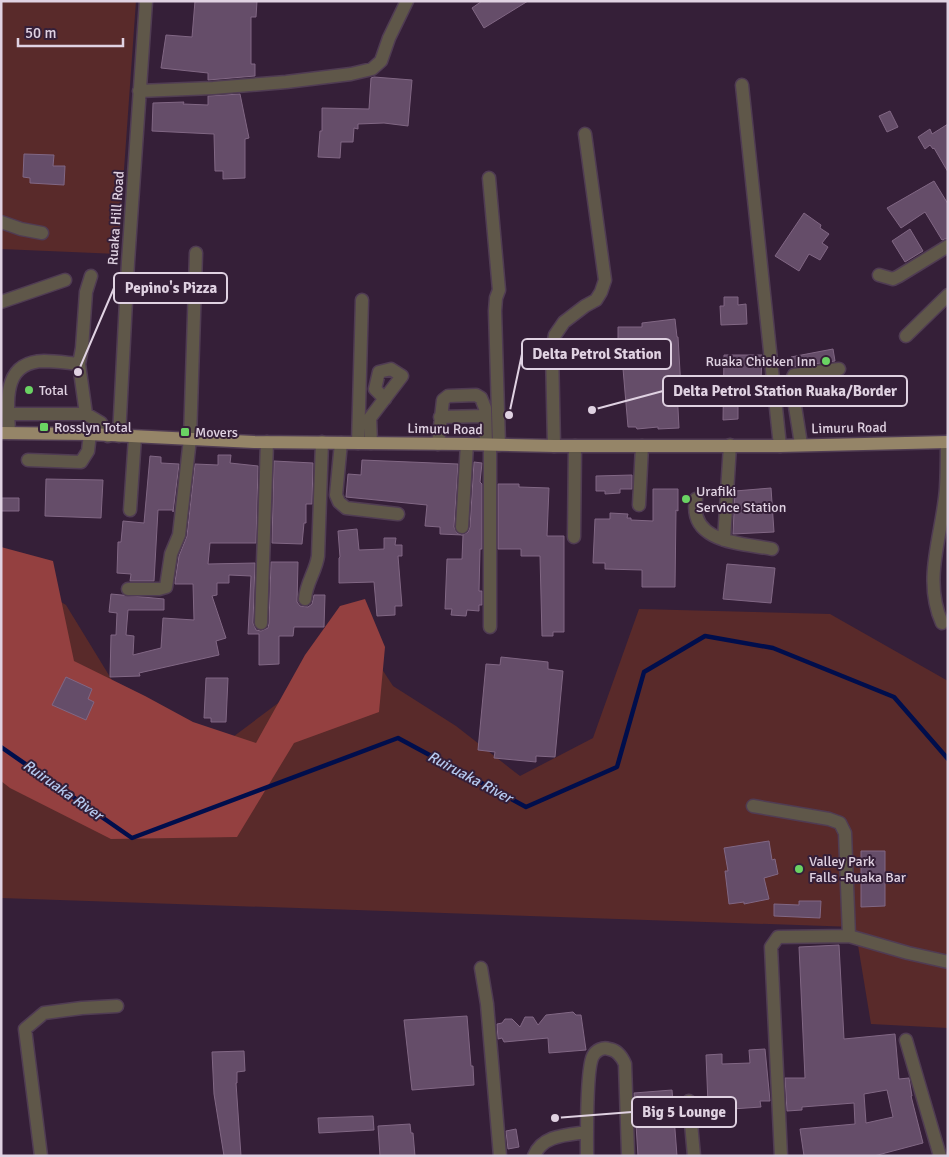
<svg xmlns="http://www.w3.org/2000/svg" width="949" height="1157" font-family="Signika,sans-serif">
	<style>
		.green { fill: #592a2a }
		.forest { fill: #944040 }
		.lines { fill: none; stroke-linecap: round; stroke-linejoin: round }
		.stream { stroke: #000e4c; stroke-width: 4.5 }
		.building { fill: #654d69; stroke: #816784; fill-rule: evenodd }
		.minor-casing { stroke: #503c53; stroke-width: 15 }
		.major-casing { stroke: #503c53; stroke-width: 15 }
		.minor { stroke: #5f5749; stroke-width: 12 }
		.major { stroke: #958568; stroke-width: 12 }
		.poi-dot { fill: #6ad363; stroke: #351f38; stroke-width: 2 }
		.labels { text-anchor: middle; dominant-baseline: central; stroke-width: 4; stroke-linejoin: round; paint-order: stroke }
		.street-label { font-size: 14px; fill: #e0d2e2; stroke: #351f38 }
		.poi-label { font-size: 14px; fill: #e0d2e2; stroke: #351f38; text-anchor: start }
		.water-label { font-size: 15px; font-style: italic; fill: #b5c9ef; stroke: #351f38 }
		.leader { fill: none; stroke: #e0d2e2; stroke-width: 2 }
		.callout-dot { fill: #e0d2e2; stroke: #351f38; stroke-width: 2 }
		.callout { fill: #351f38; stroke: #e0d2e2; stroke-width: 2 }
		.callout-label { font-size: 15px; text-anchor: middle; font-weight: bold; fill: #e0d2e2 }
	</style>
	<rect width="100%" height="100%" fill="#351f38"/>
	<path class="green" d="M 1,1 L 136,1 L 118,254 L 1,249 Z
		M 1,565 L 66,605 L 129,708 L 214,751 L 297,689 L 351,622 L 393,686 L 456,726 L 520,776 L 593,738 L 639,609 L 830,614 L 948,681 L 948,1028 L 871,1024 L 855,927 L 1,898 Z"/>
	<path class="forest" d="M 1,547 L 53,561 L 74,661 L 145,696 L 193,722 L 256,743 L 305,655 L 340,606 L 365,599 L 385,647 L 379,712 L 294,743 L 237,837 L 111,839 L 10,788 L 1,781 Z"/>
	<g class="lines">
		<path class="stream" d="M 1,747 L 132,838 L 398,738 L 526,807 L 617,767 L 644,672 L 705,636 L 773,648 L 894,697 L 948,759"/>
	</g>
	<path class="building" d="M 195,1 L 257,1 L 256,17 L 251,17 L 251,64 L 255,64 L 255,76 L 208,80 L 208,73 L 161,68 L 166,35 L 192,37 Z
		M 482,1 L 528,1 L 484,28 L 472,8 Z
		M 374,77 L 412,80 L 408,126 L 384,123 L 358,124 L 358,129 L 354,128 L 353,142 L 341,142 L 340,158 L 318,157 L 320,131 L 322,131 L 322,108 L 369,109 L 371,78 Z
		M 240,94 L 249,138 L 245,139 L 245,178 L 223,179 L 223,171 L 215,171 L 214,134 L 152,131 L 153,103 L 184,102 L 183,104 L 208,105 L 208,96 Z
		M 890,111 L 898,127 L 887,132 L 879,116 Z
		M 948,124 L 948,172 L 934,148 L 933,149 L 930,145 L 925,149 L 918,137 L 930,129 L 932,134 Z
		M 24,154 L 54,155 L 53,166 L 65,166 L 64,185 L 30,183 L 30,178 L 23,177 Z
		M 934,181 L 948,204 L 948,238 L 942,240 L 925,212 L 901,228 L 887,208 Z
		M 804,213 L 821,225 L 820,228 L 829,234 L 822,243 L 828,247 L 820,260 L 809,254 L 799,271 L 775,256 Z
		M 910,229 L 923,251 L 905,262 L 892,241 Z
		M 724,297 L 738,297 L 738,305 L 746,304 L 747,324 L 721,325 L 720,306 L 724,306 Z
		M 675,319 L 677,337 L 678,337 L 681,389 L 677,389 L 679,428 L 658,429 L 658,427 L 637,429 L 636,427 L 628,427 L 622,357 L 618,357 L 618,327 L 642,327 L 642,323 Z
		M 833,349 L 835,361 L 793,367 L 791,357 Z
		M 724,355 L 762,355 L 761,380 L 738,380 L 738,419 L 723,420 Z
		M 218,455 L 231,455 L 230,463 L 258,466 L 256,543 L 210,543 L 208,564 L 255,563 L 253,623 L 256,630 L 261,631 L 268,628 L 269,623 L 271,562 L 298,562 L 297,602 L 300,606 L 308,607 L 312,604 L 314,595 L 325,595 L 324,627 L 294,627 L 293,636 L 279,636 L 279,664 L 259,665 L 259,634 L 248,634 L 251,576 L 229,575 L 229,583 L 217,583 L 217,595 L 212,596 L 226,638 L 216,641 L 219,655 L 139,673 L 140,676 L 110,677 L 111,635 L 116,635 L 117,613 L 109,612 L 111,594 L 164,599 L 164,610 L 128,610 L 126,635 L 134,636 L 133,655 L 161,648 L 163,618 L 194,620 L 193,584 L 175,584 L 175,582 L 179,556 L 187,536 L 195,464 L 218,465 Z
		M 150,456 L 161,457 L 161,463 L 179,464 L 173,512 L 173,510 L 158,510 L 154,581 L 130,581 L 131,574 L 117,573 L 118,542 L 121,542 L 123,521 L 144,523 Z
		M 362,460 L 458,464 L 454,527 L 457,533 L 462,535 L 468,532 L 470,527 L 474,462 L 482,463 L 480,482 L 482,484 L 482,549 L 480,549 L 479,591 L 482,591 L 482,605 L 479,605 L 479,611 L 467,610 L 466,616 L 451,615 L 452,609 L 445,609 L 447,559 L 462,559 L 463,535 L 440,534 L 440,527 L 425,526 L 427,505 L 346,497 L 348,474 L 361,475 Z
		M 274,461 L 313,463 L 312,504 L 306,504 L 306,523 L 304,523 L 302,544 L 272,543 Z
		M 632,475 L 632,489 L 620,489 L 620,493 L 605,494 L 605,491 L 596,491 L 596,476 Z
		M 46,479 L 103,480 L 101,518 L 45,516 Z
		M 498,484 L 519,484 L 519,487 L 549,488 L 547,536 L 564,536 L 564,632 L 553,632 L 553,636 L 542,636 L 540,556 L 521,556 L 521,549 L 498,549 Z
		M 771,488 L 774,532 L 733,534 L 735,491 Z
		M 653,489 L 678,489 L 678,511 L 676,510 L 675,587 L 642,587 L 642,570 L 605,569 L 605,563 L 593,563 L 595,519 L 610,519 L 610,513 L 628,514 L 627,518 L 631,518 L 631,520 L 653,521 Z
		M 1,498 L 19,498 L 19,511 L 1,511 Z
		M 357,529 L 359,550 L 384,549 L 384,538 L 396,538 L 395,545 L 402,545 L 402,556 L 398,556 L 402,606 L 395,606 L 395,615 L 377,616 L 374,582 L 339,583 L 339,558 L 340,557 L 338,531 Z
		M 727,564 L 775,568 L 771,603 L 723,599 Z
		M 501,657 L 548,662 L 548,669 L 563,671 L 555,757 L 536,756 L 536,762 L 494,758 L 495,752 L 478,750 L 486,664 L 500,665 Z
		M 66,677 L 92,689 L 88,699 L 94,702 L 86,720 L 52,705 Z
		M 206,678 L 228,678 L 226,722 L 211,722 L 211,718 L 204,718 Z
		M 769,841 L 772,860 L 775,859 L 778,874 L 764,878 L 769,899 L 744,904 L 744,902 L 729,904 L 725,871 L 728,871 L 724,848 Z
		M 861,851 L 885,851 L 885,906 L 861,907 Z
		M 799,901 L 821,901 L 820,918 L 774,916 L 774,904 L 799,905 Z
		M 839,945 L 844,1039 L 895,1034 L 899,1079 L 909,1078 L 912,1096 L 911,1096 L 923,1143 L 874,1156 L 804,1156 L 800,1129 L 855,1124 L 854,1103 L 802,1107 L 802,1110 L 787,1111 L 785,1078 L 805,1078 L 799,947 ZM 887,1090 L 893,1117 L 866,1123 L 864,1094 Z
		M 573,1012 L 576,1015 L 581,1015 L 586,1050 L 549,1053 L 548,1038 L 504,1042 L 502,1038 L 498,1039 L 497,1024 L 502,1023 L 505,1019 L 512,1019 L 520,1027 L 525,1017 L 533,1017 L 538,1025 L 546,1015 Z
		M 467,1016 L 471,1066 L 473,1066 L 474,1085 L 412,1090 L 404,1020 Z
		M 765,1049 L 770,1101 L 760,1101 L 761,1107 L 732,1109 L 731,1103 L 708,1104 L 706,1055 L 722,1054 L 722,1064 L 750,1063 L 749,1050 Z
		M 244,1051 L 245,1071 L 237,1072 L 237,1083 L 236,1083 L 241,1156 L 224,1156 L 214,1094 L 212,1052 Z
		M 672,1090 L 677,1156 L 638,1156 L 634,1093 Z
		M 373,1116 L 374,1130 L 319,1133 L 318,1118 Z
		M 410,1124 L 411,1133 L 413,1133 L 415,1156 L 380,1156 L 378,1126 Z
		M 516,1129 L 519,1147 L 508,1149 L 506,1131 Z"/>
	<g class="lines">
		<g class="minor-casing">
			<path id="minor" d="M 742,85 L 780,446
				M 139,91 L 213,88 L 286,82 L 351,74 L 372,69 L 381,61 L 389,38 L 407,1
				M 489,178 L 499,290 L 496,298 L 495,311 L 499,445
				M 1,222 L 21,229 L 42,233
				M 879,275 L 893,279 L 899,276 L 948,246
				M 1,302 L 65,280
				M 906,336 L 948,295
				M 9,414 L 86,414 L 101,423 L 108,436
				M 86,414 L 79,364 L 82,348 L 86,292 L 91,276
				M 440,417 L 485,416
				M 9,433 C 8,403 1,362 44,361 C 56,361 68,363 79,364
				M 119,436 L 128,262 L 146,1
				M 341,443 L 336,495 L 339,502 L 346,508 L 398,514
				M 358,443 L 362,300
				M 371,443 L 370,418 L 402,376 L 391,369 L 379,372 L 375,389 L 385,399
				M 438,444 L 443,400 L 448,396 L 476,395 L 481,398 L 485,408 L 486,444
				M 801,444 L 791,381 L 794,375 L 839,369
				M 554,446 L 552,351 L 555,335 L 564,322 L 585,306 L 596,300 L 601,292 L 605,280 L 585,134
				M 28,460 L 81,462 L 88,451 L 90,434
				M 696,499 C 688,543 742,543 772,549
				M 639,505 L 642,446
				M 130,510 L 135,437
				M 462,527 L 467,444
				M 574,537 L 575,446
				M 724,540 L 730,445
				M 128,589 L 159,589 L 166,587 L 171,554 L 179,535 L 190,439 L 196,253
				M 305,599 C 306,583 316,571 318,556 L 322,442
				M 261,623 L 267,442
				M 942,623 C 922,579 943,533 946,488 C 947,472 947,457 947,442
				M 490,627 L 490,444
				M 753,806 L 829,819 L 840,823 L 845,833 L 849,936
				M 481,968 L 487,1004 L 500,1156
				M 906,1040 L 940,1156
				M 689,1101 L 694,1156
				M 41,1156 L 25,1029 L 44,1013 L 82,1008 L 117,1006
				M 534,1156 C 542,1135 567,1135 587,1132
				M 587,1156 C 587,1138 586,1068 593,1056 C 596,1050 603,1047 609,1049 C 617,1050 622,1057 625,1064 L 628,1153
				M 781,1156 L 771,947 L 778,937 L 849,936 L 908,953 L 948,962"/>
		</g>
		<g class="major-casing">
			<path id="major" d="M 1,433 L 90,434 L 254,442 L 467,444 L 554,446 L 780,446 L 948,442"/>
		</g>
		<use href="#minor" class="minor"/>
		<use href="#major" class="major"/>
	</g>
	<g class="poi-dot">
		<circle cx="826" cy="361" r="5"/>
		<circle cx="29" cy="390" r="5"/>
		<rect x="39" y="422" width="10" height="10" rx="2.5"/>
		<rect x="180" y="427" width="10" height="10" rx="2.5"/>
		<circle cx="686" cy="499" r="5"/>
		<circle cx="799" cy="869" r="5"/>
	</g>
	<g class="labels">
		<g class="street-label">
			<text transform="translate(116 218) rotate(-86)">Ruaka Hill Road</text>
			<text transform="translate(849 428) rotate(-1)">Limuru Road</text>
			<text transform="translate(445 429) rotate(1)">Limuru Road</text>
		</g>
		<g class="poi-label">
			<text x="816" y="361" text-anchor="end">Ruaka Chicken Inn</text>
			<text x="39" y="390">Total</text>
			<text x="54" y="427">Rosslyn Total</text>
			<text x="195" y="432">Movers</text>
			<text x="696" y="491">Urafiki<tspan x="696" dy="16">Service Station</tspan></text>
			<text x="809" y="861">Valley Park<tspan x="809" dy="16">Falls -Ruaka Bar</tspan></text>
		</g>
		<g class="water-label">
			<text transform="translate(470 777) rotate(28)">Ruiruaka River</text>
			<text transform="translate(63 790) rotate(35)">Ruiruaka River</text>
		</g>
	</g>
	<path class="leader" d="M78 372L114 288M509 415L522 354M592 410L663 391M555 1118L632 1112"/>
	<g class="callout-dot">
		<circle cx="78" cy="372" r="5"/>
		<circle cx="509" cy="415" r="5"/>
		<circle cx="592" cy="410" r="5"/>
		<circle cx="555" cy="1118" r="5"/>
	</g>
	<g class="callout">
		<rect x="114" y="273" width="113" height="30" rx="5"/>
		<rect x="522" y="339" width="149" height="30" rx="5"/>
		<rect x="663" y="376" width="244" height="30" rx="5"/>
		<rect x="632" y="1097" width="104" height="30" rx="5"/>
	</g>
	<g class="callout-label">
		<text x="171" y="293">Pepino's Pizza</text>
		<text x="597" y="359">Delta Petrol Station</text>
		<text x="785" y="396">Delta Petrol Station Ruaka/Border</text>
		<text x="684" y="1117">Big 5 Lounge</text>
	</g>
	<rect width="949" height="1157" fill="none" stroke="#e0d2e2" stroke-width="5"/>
	<path d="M18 38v8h105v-8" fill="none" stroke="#e0d2e2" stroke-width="2.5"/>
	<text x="25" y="38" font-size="15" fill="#e0d2e2" stroke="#351f38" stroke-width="4" paint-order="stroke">50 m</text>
</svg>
